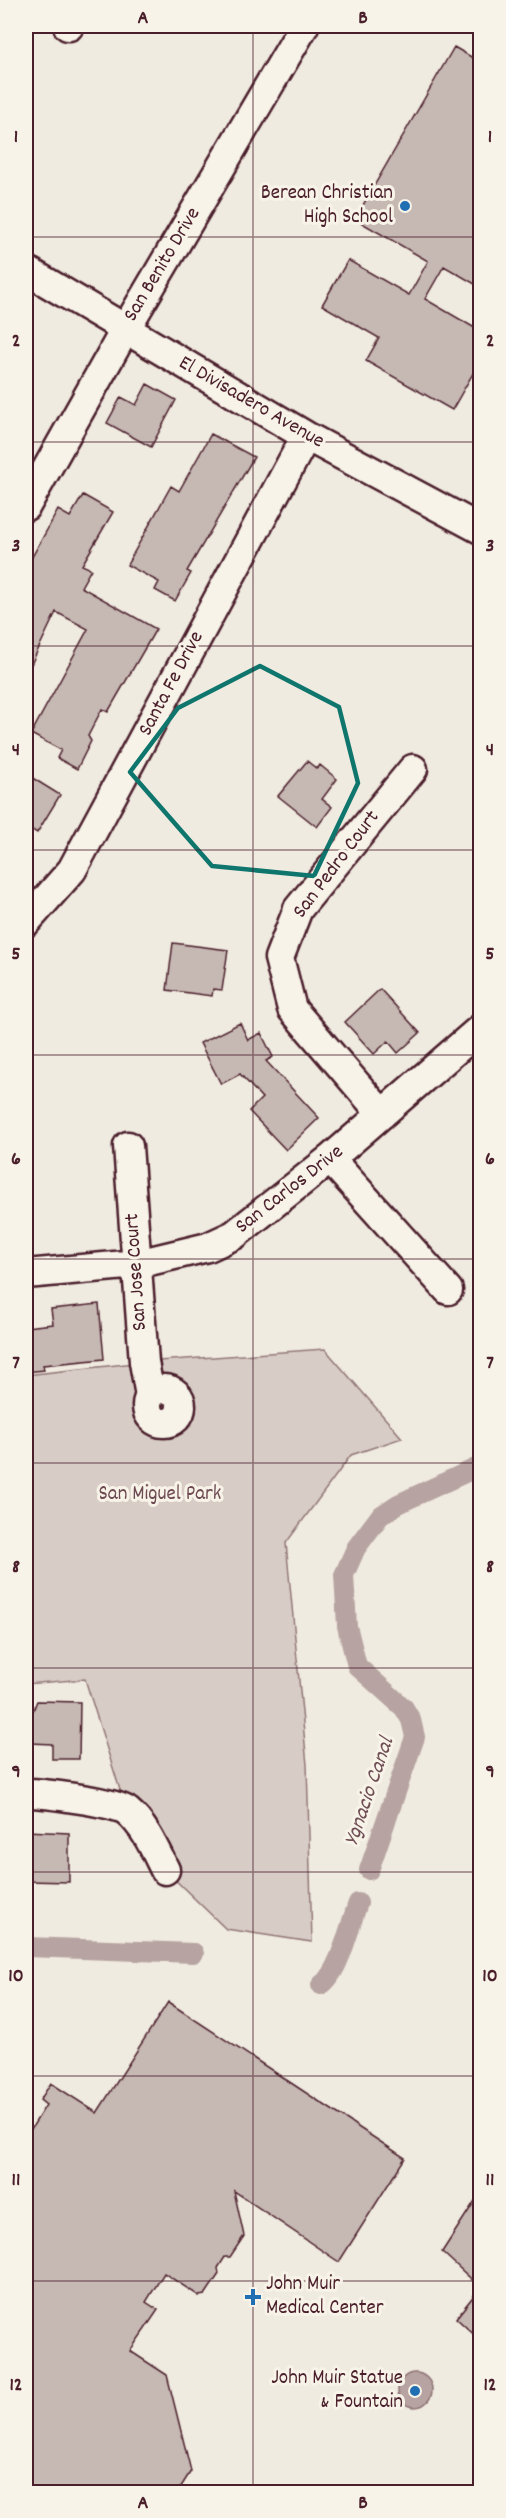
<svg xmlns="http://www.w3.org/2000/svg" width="506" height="2518" font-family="Dekko,sans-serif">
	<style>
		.green { fill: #d8cdc6; stroke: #917678; stroke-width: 1.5 }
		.water { fill: #b7a4a2; stroke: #8b6f72; stroke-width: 1.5 }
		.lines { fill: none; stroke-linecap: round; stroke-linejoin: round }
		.canal { stroke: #b7a4a2; stroke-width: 20 }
		.building { fill: #c6b8b3; stroke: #4a1f2b; stroke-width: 1.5 }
		.minor-casing { stroke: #4a1f2b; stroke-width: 33 }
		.minor { stroke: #f7f3e8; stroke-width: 28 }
		.marked { fill: none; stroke: #0f766e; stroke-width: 4.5; stroke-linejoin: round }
		.grid { fill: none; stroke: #4a1f2b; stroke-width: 1.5; stroke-opacity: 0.55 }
		.poi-dot { fill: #1f6fb2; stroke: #f7f3e8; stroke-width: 2 }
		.labels { text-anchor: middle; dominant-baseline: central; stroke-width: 6; stroke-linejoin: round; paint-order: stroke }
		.poi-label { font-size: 21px; fill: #4a1f2b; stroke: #f7f3e8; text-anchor: end }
		.street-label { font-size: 21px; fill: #4a1f2b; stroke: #f7f3e8 }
		.park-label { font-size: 21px; fill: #6e4a52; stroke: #f7f3e8 }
		.water-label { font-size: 22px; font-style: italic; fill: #704e55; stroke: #f7f3e8 }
		.neatline { fill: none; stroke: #4a1f2b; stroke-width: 2 }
		.grid-label { font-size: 20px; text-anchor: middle; font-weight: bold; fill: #4a1f2b }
	</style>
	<rect width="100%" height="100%" fill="#f0ebe0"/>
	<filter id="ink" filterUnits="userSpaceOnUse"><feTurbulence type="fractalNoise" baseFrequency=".0167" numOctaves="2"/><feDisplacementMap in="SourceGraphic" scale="12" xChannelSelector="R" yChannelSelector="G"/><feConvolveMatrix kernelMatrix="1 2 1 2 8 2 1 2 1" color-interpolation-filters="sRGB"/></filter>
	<g filter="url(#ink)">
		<path class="green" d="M 325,1349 L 402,1438 L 351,1455 L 286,1543 L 307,1765 L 312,1942 L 226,1929 L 165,1870 L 126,1809 L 85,1679 L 26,1684 L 26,1375 L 144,1362 Z"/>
		<path class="water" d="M398 2390a17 17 0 1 1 34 0a17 17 0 1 1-34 0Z"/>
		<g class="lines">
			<path class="canal" d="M 369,1870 L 415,1737 L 411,1720 L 404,1708 L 357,1666 L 347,1626 L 344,1575 L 356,1548 L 380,1516 L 398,1504 L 480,1466
				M 26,1947 L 194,1953
				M 321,1985 C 339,1974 350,1924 358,1903"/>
		</g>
		<path class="building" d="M 454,47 L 480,62 L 480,287 L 444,266 L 425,299 L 480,331 L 480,361 L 452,410 L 366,361 L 379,338 L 322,305 L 348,260 L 409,295 L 428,261 L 355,219 Z
			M 147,384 L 176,400 L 151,447 L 107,423 L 121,397 L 136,405 Z
			M 211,434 L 254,457 L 187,571 L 191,573 L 175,601 L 155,590 L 159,582 L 127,565 L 171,486 L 179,491 Z
			M 83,495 L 113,512 L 82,565 L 91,569 L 81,587 L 156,629 L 108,712 L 102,709 L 88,736 L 91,741 L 77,769 L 57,758 L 61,750 L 31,734 L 88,629 L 56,612 L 26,675 L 26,612 L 33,598 L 26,594 L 26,586 L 31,576 L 26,572 L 26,568 L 58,510 L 70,517 Z
			M 307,761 L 317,769 L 320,765 L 337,779 L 322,799 L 332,807 L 317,827 L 278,796 Z
			M 26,774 L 60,795 L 37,833 L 26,826 Z
			M 173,943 L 228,950 L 222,990 L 213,989 L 212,996 L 167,990 Z
			M 380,989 L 420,1033 L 398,1053 L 388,1041 L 374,1054 L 345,1022 Z
			M 240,1023 L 248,1040 L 261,1033 L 273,1057 L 266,1061 L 319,1118 L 286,1150 L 249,1111 L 262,1098 L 240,1074 L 221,1084 L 200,1043 Z
			M 99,1304 L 104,1359 L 43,1365 L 44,1370 L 26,1372 L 26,1327 L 53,1324 L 51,1309 Z
			M 37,1701 L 80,1702 L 79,1759 L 52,1759 L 52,1744 L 31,1743 L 32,1713 Z
			M 26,1831 L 69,1833 L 69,1882 L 27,1881 Z
			M 168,2002 L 405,2158 L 339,2262 L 234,2191 L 244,2236 L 230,2257 L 225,2257 L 218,2268 L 219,2274 L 205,2295 L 199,2296 L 164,2273 L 146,2302 L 158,2310 L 130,2351 L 167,2375 L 191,2471 L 177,2493 L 26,2493 L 26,2137 L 46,2105 L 40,2100 L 51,2083 L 97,2113 Z
			M 480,2193 L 480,2287 L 442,2252 Z
			M 480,2288 L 480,2340 L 456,2318 Z"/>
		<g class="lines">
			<g class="minor-casing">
				<path id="minor" d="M 68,26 L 69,26
					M 26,270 L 306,436 L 480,529
					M 26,506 L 125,330 L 304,26
					M 26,922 L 72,870 L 306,436
					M 382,1114 L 292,1009 L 279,958 L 298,909 L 413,769
					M 128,1146 L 144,1362 L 150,1396
					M 330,1159 L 448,1290
					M 26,1274 L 137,1264 L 208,1247 L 234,1235 L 330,1159 L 480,1029
					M147 1406a17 17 0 1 1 34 0a17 17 0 1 1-34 0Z
					M 26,1793 C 42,1793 117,1802 127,1811 C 145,1826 155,1850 165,1870"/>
			</g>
			<use href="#minor" class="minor"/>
		</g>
	</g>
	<path class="marked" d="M 260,666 L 339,707 L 358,783 L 314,876 L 212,866 L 130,772 L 178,708 Z"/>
	<path class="grid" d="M 253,26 L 253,2492M 26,237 L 480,237M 26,442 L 480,442M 26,646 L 480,646M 26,850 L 480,850M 26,1055 L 480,1055M 26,1259 L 480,1259M 26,1463 L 480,1463M 26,1668 L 480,1668M 26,1872 L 480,1872M 26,2076 L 480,2076M 26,2281 L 480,2281"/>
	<g class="poi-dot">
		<circle cx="405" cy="206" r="6"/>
		<path d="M250 2288h6v6h6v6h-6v6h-6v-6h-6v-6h6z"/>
		<circle cx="415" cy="2391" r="6"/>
	</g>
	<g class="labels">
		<g class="poi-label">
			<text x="393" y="194">Berean Christian<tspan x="393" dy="24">High School</tspan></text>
			<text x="266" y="2285" text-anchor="start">John Muir<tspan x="266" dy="24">Medical Center</tspan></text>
			<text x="403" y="2379">John Muir Statue<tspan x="403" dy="24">&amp; Fountain</tspan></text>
		</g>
		<g class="street-label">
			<text transform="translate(163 265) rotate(-59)">San Benito Drive</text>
			<text transform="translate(251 403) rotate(30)">El Divisadero Avenue</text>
			<text transform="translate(172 684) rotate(-62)">Santa Fe Drive</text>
			<text transform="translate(337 865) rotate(-53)">San Pedro Court</text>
			<text transform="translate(290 1190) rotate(-38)">San Carlos Drive</text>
			<text transform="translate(137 1272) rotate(-94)">San Jose Court</text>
		</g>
		<g class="park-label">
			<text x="160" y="1495">San Miguel Park</text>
		</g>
		<g class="water-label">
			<text transform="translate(370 1792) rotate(-71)">Ygnacio Canal</text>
		</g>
	</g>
	<rect width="506" height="2518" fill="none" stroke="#f7f3e8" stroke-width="66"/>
	<rect x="33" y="33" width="440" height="2452" class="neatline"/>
	<g class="grid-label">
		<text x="143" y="23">A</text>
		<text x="363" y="23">B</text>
		<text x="16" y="142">1</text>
		<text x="490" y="142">1</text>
		<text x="16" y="346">2</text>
		<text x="490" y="346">2</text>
		<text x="16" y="551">3</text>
		<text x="490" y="551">3</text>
		<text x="16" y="755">4</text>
		<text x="490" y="755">4</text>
		<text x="16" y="959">5</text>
		<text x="490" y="959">5</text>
		<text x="16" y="1164">6</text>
		<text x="490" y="1164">6</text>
		<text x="16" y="1368">7</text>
		<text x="490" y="1368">7</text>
		<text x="16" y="1572">8</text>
		<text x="490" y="1572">8</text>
		<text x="16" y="1777">9</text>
		<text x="490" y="1777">9</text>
		<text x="16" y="1981">10</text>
		<text x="490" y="1981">10</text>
		<text x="16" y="2185">11</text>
		<text x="490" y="2185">11</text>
		<text x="16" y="2390">12</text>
		<text x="490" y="2390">12</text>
		<text x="143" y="2508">A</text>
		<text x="363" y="2508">B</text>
	</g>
</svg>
